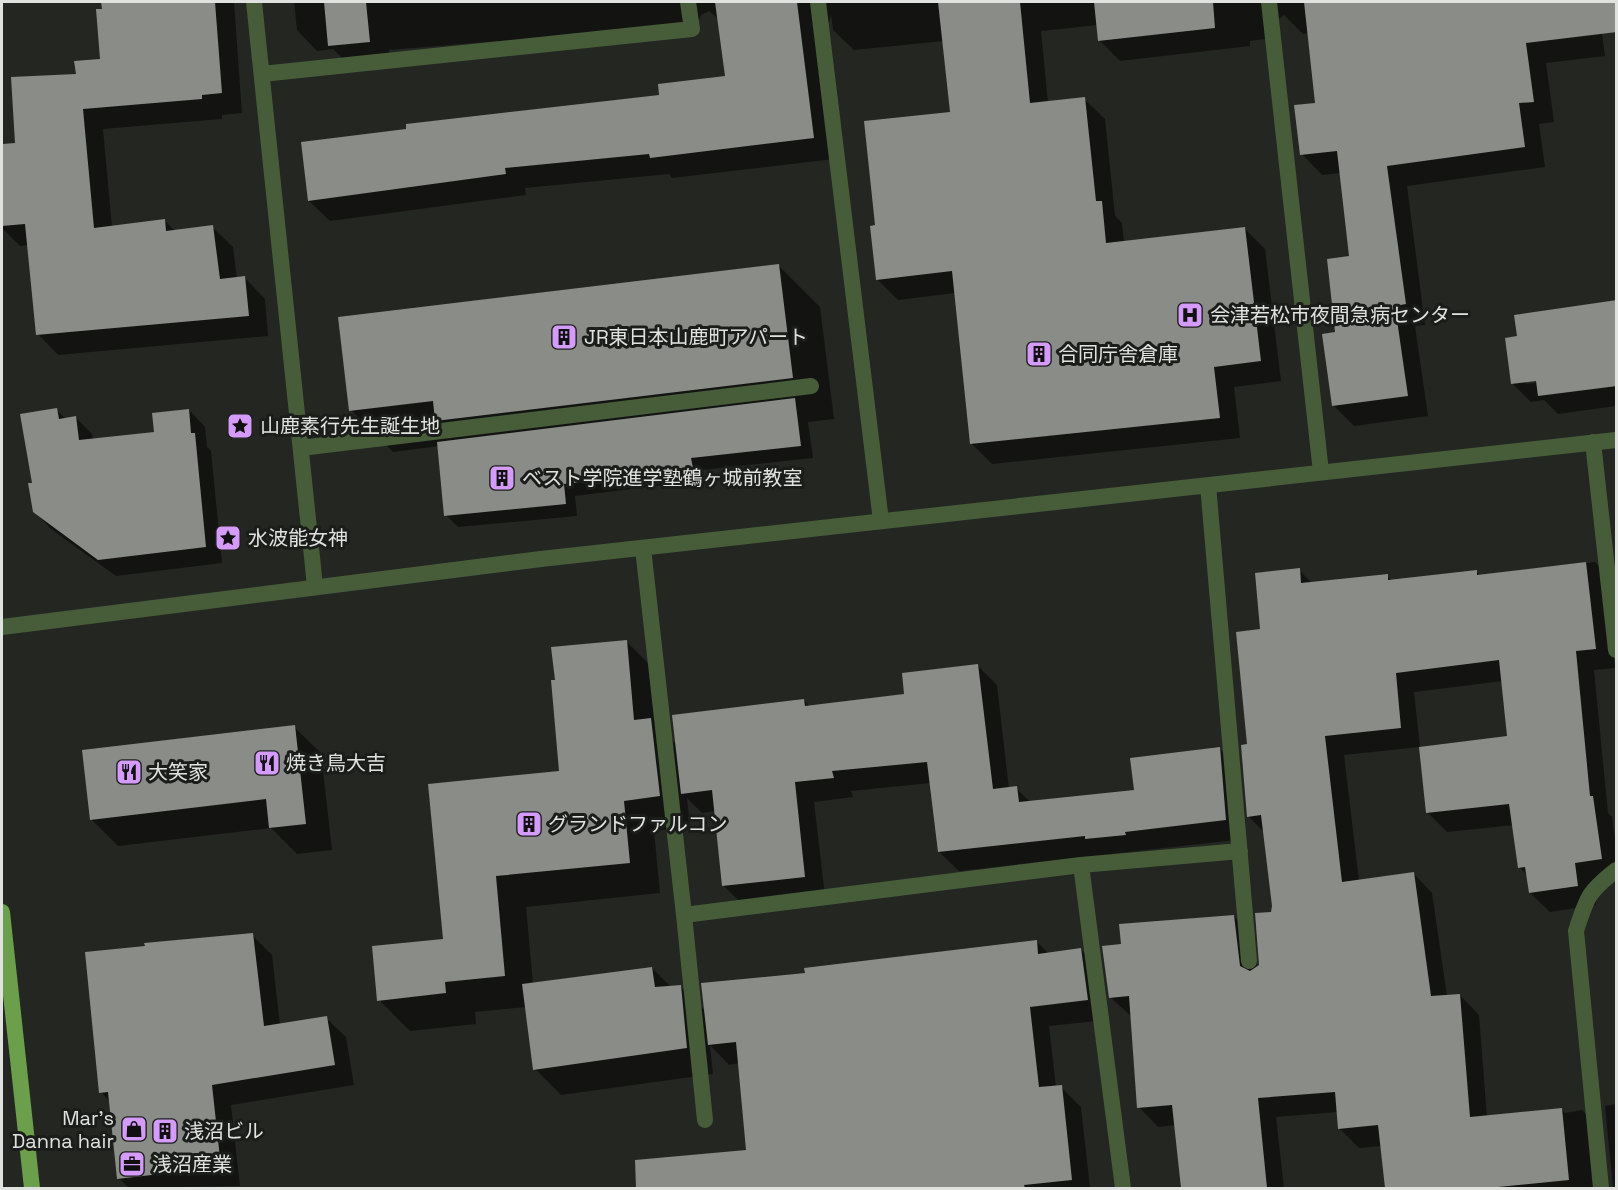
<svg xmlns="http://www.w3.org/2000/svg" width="1618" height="1190" font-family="'Space Grotesk','Noto Sans JP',sans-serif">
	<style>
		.shadow { fill: #0007; fill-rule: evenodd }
		.building { fill: #898c87 }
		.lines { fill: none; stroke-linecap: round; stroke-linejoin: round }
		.minor { stroke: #475d3a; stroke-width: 16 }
		.tertiary { stroke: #475d3a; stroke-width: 16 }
		.trunk { stroke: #6c9f4c; stroke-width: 16 }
		.labels { text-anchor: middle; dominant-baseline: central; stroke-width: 6; stroke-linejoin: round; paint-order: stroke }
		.poi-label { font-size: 20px; fill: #e0e2df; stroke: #1a1d19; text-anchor: start }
	</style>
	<rect width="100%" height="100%" fill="#242622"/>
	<path class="shadow" d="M 102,2 L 234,2 L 242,113 L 222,115 L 222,119 L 103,129 L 112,227 L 164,220 L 175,231 L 212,227 L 233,247 L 237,279 L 245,278 L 265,299 L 268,336 L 58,355 L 38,334 L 29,245 L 20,246 L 2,228 L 2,146 L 16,144 L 77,75 L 101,60 Z
		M 294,2 L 1589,2 L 1599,11 L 1605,56 L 1546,63 L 1554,122 L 1539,124 L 1545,167 L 1407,186 L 1425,325 L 1415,326 L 1428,416 L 1354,426 L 1333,405 L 1337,334 L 1351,258 L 1341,173 L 1322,175 L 1302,154 L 1317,104 L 1309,33 L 1303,34 L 1284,15 L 1279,19 L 1280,37 L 1250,41 L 1250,46 L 1120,61 L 1099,40 L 1098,25 L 1041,31 L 1048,103 L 1084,99 L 1105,119 L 1115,216 L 1122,223 L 1124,243 L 1244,228 L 1265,249 L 1281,381 L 1234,387 L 1240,438 L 992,464 L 971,443 L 955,293 L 898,300 L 877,279 L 877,226 L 951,113 L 944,41 L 854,50 L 833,30 L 831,15 L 828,25 L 834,159 L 672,178 L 669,174 L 525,188 L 526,195 L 330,221 L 309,201 L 727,77 L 719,19 L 709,11 L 701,15 L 698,23 L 503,46 L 498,41 L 389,50 L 390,62 L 350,66 L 333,49 L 317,51 L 297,30 Z
		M 778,265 L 820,307 L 834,419 L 808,422 L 813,458 L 703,470 L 704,480 L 575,496 L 577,516 L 458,527 L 446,515 L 439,446 L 393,452 L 351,410 Z
		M 1616,302 L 1616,406 L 1558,414 L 1544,400 L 1531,402 L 1513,384 L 1519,337 ZM 1543,379 L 1544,382 L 1526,384 L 1526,381 Z
		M 56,410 L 66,419 L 76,418 L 92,434 L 93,440 L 155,433 L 189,410 L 205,427 L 207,447 L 211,451 L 222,563 L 116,576 L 51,529 L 35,512 L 33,484 Z
		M 1595,562 L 1614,582 L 1612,641 L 1615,668 L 1594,670 L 1608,813 L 1612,817 L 1616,848 L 1616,879 L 1594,882 L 1596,905 L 1550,912 L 1530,893 L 1528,876 L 1520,868 L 1514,825 L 1447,832 L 1428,813 L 1509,737 L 1503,681 L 1414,692 L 1420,747 L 1344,755 L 1359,881 L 1413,873 L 1432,893 L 1447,996 L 1460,995 L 1479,1015 L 1487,1117 L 1561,1109 L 1565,1113 L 1582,1110 L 1602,1129 L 1607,1188 L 1386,1188 L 1382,1146 L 1359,1148 L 1340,1129 L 1338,1112 L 1276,1117 L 1284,1188 L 1183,1188 L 1176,1125 L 1158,1127 L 1139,1107 L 1132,1017 L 1110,997 L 1122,945 L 1234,916 L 1253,936 L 1257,969 L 1261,960 L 1273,913 L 1265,833 L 1249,817 L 1249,745 L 1261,631 L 1299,570 L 1312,583 L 1387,576 L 1392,581 L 1476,572 L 1481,576 Z
		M 626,641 L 657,672 L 663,731 L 677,745 L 804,700 L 810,707 L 906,696 L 978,666 L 997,685 L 1009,789 L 1016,788 L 1030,802 L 1135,791 L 1220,749 L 1239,769 L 1245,839 L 959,871 L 939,852 L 931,783 L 851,791 L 853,797 L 814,802 L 825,896 L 743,905 L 723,885 L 716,811 L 702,813 L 687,798 L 690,827 L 654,831 L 660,893 L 526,907 L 533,984 L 652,968 L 671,987 L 680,986 L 706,1012 L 807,974 L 1036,941 L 1049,954 L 1081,950 L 1101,970 L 1107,1020 L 1049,1026 L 1056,1087 L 1061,1087 L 1081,1107 L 1090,1188 L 697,1188 L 693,1156 L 747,1151 L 739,1063 L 729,1065 L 710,1045 L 713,1074 L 561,1095 L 535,1069 L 526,1007 L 475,1012 L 476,1024 L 410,1031 L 379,1000 L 445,940 L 561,772 Z
		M 294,727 L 321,753 L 332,850 L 297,854 L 271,828 L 118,846 L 91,819 Z
		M 252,935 L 272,955 L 280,1025 L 326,1018 L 346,1037 L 354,1085 L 231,1105 L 240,1186 L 129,1188 L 119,1178 L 111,1103 L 101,1092 Z
		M 1616,1104 L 1616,1188 L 1613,1188 L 1605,1106 Z"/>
	<path class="building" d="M 101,2 L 215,2 L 222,93 L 202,95 L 202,99 L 83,109 L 94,228 L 165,219 L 166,231 L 213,225 L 220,279 L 245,276 L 249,316 L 36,335 L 25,224 L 2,226 L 2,144 L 15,143 L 11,77 L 76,74 L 74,61 L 100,59 L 96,9 L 102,9 Z
		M 324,2 L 366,2 L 370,42 L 328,46 Z
		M 715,2 L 797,2 L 814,138 L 650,158 L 649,154 L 505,168 L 506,174 L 308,201 L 301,142 L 406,129 L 406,124 L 659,95 L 658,84 L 725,76 Z
		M 938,2 L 1020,2 L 1030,103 L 1085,97 L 1096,201 L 1102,201 L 1106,243 L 1245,227 L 1261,361 L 1214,367 L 1220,418 L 970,444 L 952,271 L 876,280 L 870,226 L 875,225 L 864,121 L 950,112 Z
		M 1094,2 L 1213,2 L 1215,28 L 1098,41 Z
		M 1304,2 L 1617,2 L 1617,32 L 1526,43 L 1534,102 L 1519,103 L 1525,147 L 1387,166 L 1406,304 L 1395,306 L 1408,396 L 1332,406 L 1322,334 L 1335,332 L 1327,259 L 1349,256 L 1337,151 L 1300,155 L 1294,105 L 1315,103 Z
		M 779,264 L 793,378 L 435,421 L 433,401 L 349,411 L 338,317 Z
		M 1617,300 L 1617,386 L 1538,396 L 1536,381 L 1511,384 L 1505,338 L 1517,336 L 1514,315 Z
		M 795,398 L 801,446 L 691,458 L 693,468 L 564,484 L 566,504 L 444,516 L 437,442 Z
		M 57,408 L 59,419 L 76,416 L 79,440 L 154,432 L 152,413 L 189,409 L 191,433 L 195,433 L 206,547 L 98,560 L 33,512 L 28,483 L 32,483 L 20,414 Z
		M 1586,562 L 1596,649 L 1576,651 L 1590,796 L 1593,796 L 1602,859 L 1575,863 L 1578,886 L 1529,893 L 1525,867 L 1518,868 L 1509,804 L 1426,813 L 1419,747 L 1507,736 L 1499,660 L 1396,673 L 1401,728 L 1325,736 L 1342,882 L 1414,872 L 1431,996 L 1460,994 L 1470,1117 L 1562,1108 L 1569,1180 L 1488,1188 L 1385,1188 L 1378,1125 L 1338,1129 L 1335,1092 L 1258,1098 L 1267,1188 L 1181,1188 L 1172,1105 L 1137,1108 L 1129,996 L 1109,998 L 1102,946 L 1121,944 L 1119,924 L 1234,915 L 1240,966 L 1250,971 L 1259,965 L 1255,913 L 1271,912 L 1272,906 L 1261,815 L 1247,817 L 1241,745 L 1247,744 L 1236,632 L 1260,629 L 1255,573 L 1300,568 L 1301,583 L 1388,574 L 1388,580 L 1477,570 L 1477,575 Z
		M 627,640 L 634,720 L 651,718 L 660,796 L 624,801 L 630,863 L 496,876 L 505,976 L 445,982 L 446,993 L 377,1001 L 372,946 L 443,939 L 428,784 L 559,771 L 551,680 L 555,680 L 551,647 Z
		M 978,664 L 993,789 L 1017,786 L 1019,802 L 1134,790 L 1130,758 L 1220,747 L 1226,820 L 1125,832 L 1126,835 L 1085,839 L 1085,836 L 938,852 L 927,762 L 832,771 L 834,778 L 795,782 L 805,877 L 722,886 L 712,790 L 681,794 L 672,715 L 804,699 L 805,706 L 904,694 L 902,673 Z
		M 295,725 L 306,824 L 269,828 L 266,799 L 90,820 L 82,750 Z
		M 253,933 L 264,1026 L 327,1016 L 335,1065 L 212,1085 L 221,1167 L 117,1179 L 108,1092 L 99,1093 L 85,952 L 145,946 L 144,943 Z
		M 1037,940 L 1038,954 L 1081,948 L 1088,1000 L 1030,1007 L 1039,1087 L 1062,1085 L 1072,1180 L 1024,1185 L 1025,1188 L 636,1188 L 635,1160 L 746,1150 L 736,1042 L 708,1045 L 701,983 L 805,973 L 804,968 Z
		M 652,967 L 655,987 L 681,985 L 687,1048 L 533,1070 L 522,984 Z"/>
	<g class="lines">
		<path class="minor" d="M 254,2 L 315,586
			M 818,2 L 881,521
			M 1269,2 L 1321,472
			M 262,74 L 692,29 L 688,2
			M 1593,442 L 1616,650
			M 301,448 L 811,386
			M 1208,485 L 1249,961
			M 643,548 L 684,915 L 1081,865 L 1240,851
			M 541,559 L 1616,440
			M 1081,865 L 1123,1188
			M 684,915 L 705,1120
			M 1601,1188 L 1576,931 C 1587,897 1588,892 1616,870"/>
		<path class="tertiary" d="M 2,627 L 541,559"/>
		<path class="trunk" d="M 2,912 L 32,1188"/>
	</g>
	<defs>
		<g id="hospital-square" transform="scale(1.35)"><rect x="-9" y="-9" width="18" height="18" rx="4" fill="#d59bfa" stroke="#1a1d19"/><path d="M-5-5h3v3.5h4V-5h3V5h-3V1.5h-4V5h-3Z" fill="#111"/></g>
		<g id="building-square" transform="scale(1.35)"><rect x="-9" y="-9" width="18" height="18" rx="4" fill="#d59bfa" stroke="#1a1d19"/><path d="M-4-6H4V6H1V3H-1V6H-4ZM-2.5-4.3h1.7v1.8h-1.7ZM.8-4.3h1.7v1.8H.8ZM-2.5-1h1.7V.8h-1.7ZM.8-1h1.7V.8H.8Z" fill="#111"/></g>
		<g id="sight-square" transform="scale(1.35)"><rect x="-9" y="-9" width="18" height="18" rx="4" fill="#d59bfa" stroke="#1a1d19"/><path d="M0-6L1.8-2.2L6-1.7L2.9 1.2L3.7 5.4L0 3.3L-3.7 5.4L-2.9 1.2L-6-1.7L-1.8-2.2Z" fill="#111"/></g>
		<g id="restaurant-square" transform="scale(1.35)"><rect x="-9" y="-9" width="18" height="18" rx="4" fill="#d59bfa" stroke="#1a1d19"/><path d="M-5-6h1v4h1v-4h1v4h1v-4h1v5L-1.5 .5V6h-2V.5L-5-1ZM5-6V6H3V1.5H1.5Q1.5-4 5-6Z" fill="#111"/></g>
		<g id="shop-square" transform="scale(1.35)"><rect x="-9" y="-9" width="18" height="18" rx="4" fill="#d59bfa" stroke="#1a1d19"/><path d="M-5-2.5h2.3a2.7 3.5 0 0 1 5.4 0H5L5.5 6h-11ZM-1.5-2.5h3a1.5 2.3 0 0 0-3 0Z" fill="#111"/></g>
		<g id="office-square" transform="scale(1.35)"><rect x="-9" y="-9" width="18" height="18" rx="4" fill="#d59bfa" stroke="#1a1d19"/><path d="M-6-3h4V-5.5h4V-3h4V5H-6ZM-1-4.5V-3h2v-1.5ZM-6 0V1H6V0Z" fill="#111"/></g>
	</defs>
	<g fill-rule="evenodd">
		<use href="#hospital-square" x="1190" y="315"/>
		<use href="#building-square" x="564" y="337"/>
		<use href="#building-square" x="1039" y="354"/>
		<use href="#sight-square" x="240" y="426"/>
		<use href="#building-square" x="502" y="478"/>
		<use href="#sight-square" x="228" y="538"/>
		<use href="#restaurant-square" x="267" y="763"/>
		<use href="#restaurant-square" x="129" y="772"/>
		<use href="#building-square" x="529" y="824"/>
		<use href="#shop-square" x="134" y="1129"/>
		<use href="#building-square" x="165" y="1131"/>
		<use href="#office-square" x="132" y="1164"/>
	</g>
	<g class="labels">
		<g class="poi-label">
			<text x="1210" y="315">会津若松市夜間急病センター</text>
			<text x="584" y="337">JR東日本山鹿町アパート</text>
			<text x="1058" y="354">合同庁舎倉庫</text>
			<text x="260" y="426">山鹿素行先生誕生地</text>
			<text x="522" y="478">ベスト学院進学塾鶴ヶ城前教室</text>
			<text x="248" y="538">水波能女神</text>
			<text x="286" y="763">焼き鳥大吉</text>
			<text x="148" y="772">大笑家</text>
			<text x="548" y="824">グランドファルコン</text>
			<text x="114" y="1118" text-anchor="end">Mar's<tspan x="114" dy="23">Danna hair</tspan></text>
			<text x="184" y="1131">浅沼ビル</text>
			<text x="152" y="1164">浅沼産業</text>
		</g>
	</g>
	<rect width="1618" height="1190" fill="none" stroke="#e0e2df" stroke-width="6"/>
</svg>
